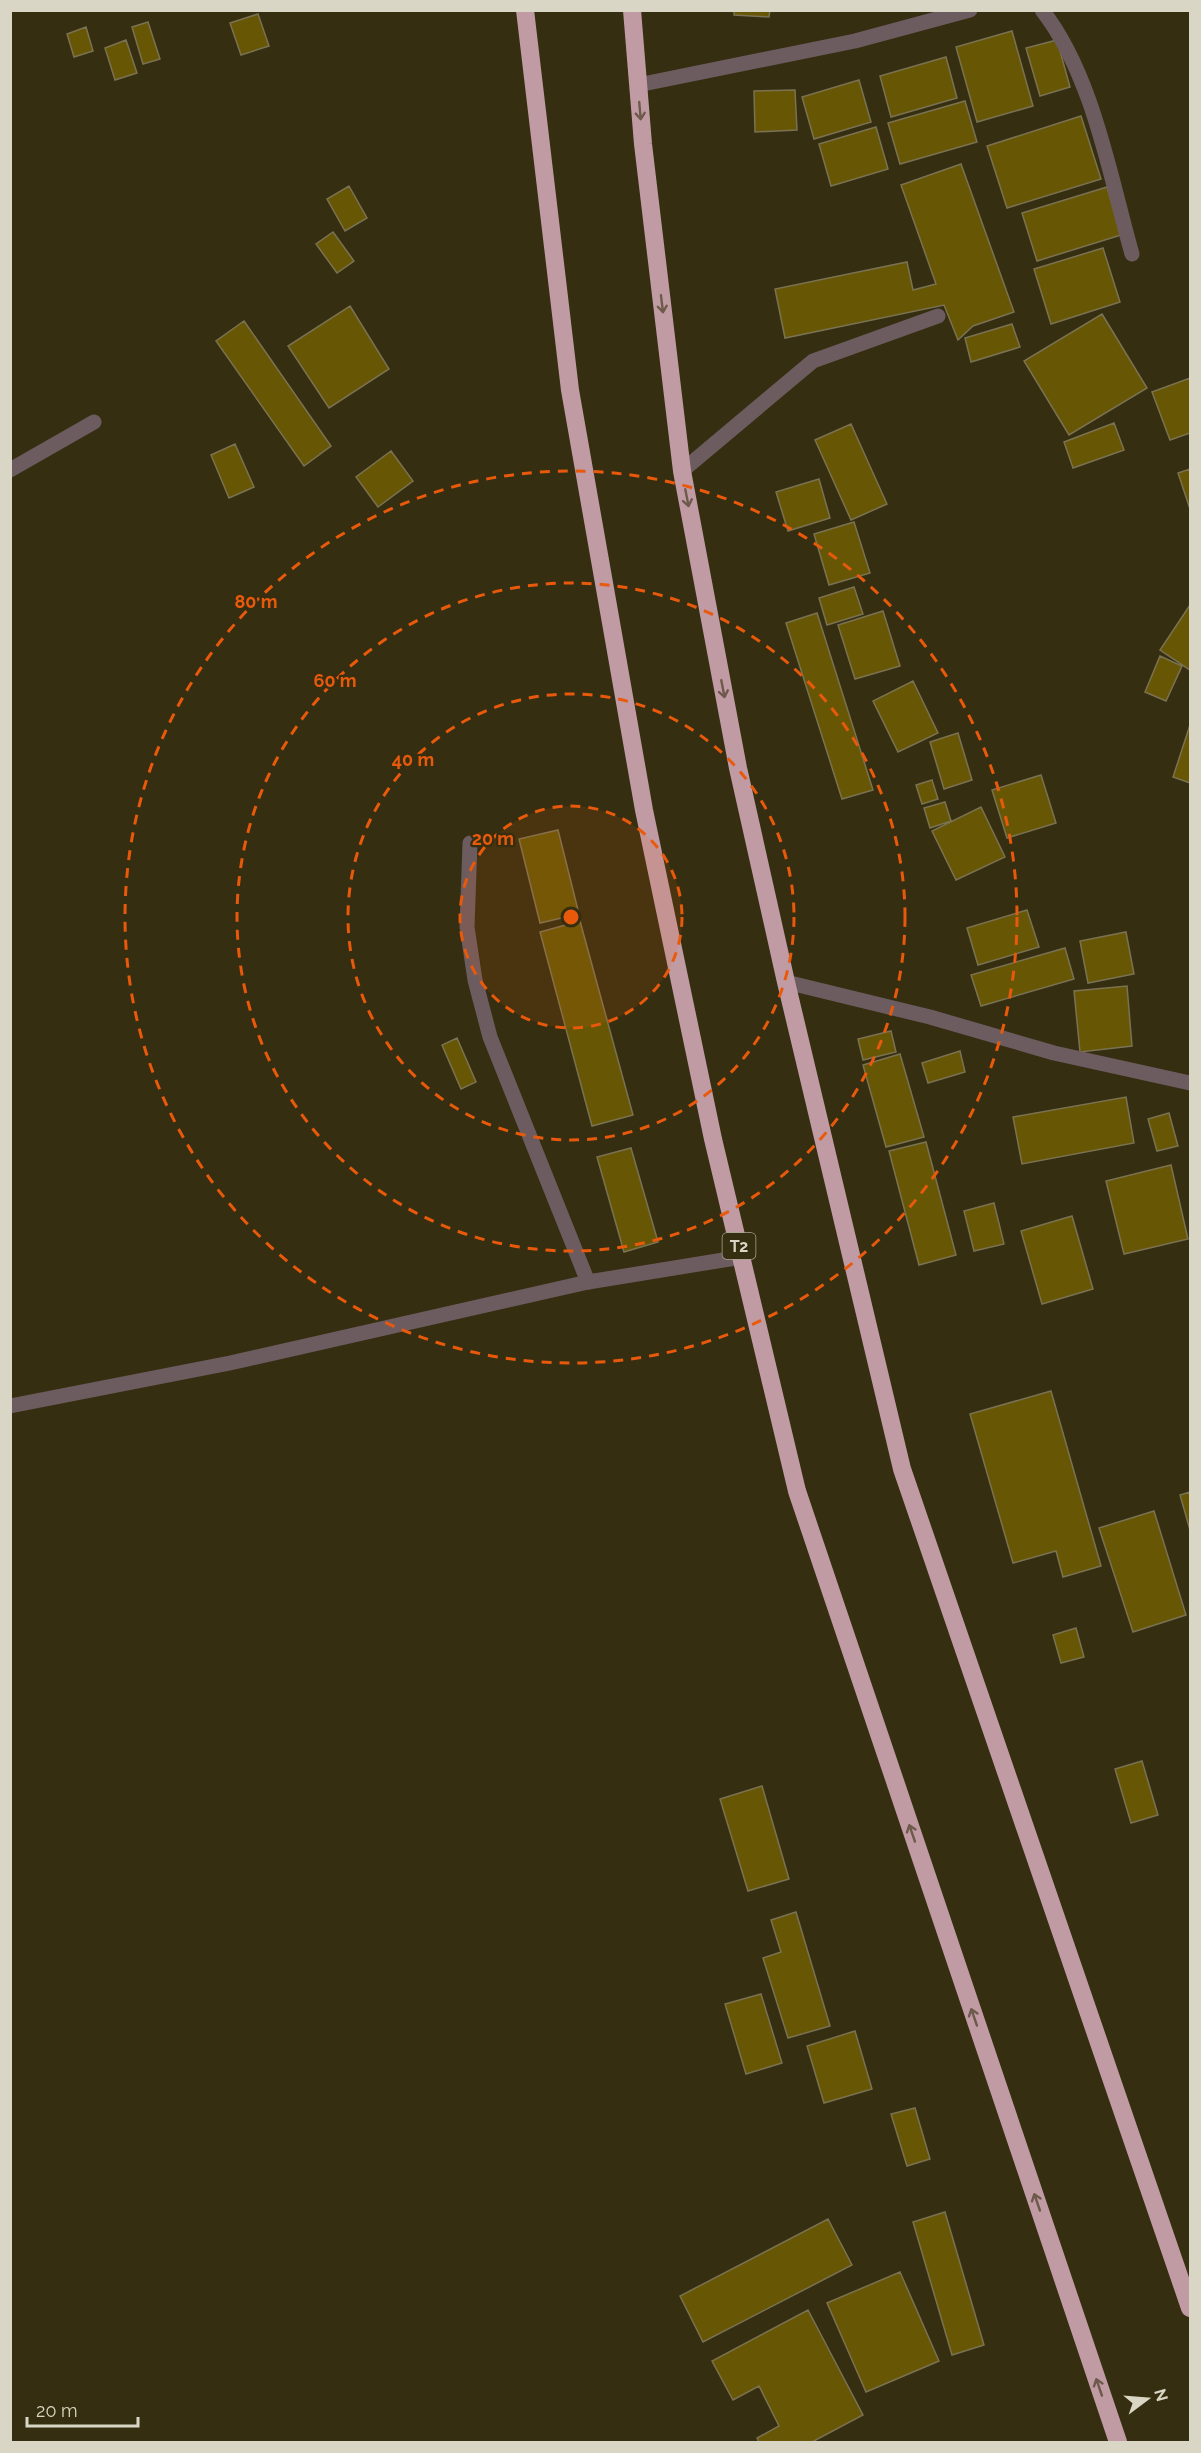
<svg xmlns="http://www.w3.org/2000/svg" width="1201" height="2453" font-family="Raleway,sans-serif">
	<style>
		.building { fill: #675705; stroke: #7a7252; stroke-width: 1.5 }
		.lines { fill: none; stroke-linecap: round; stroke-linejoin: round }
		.lane { stroke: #6c5c60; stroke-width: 15 }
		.street { stroke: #6c5c60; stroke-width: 15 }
		.highway { stroke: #c19ba4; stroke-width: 18 }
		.oneway { stroke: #6d5a4b }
		.ring { fill: none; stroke: #e8590c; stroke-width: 3; stroke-dasharray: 10 8 }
		.labels { text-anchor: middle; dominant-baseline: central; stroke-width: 4.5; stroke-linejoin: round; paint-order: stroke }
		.shield { fill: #352e10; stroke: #a8a48f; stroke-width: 1.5 }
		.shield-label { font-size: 16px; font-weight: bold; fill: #dad6c5 }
		.centre { fill: #e8590c; stroke: #352e10; stroke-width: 3 }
		.ring-label { font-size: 18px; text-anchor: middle; font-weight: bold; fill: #e8590c; stroke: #352e10; stroke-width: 4.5; stroke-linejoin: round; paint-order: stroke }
	</style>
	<rect width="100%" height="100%" fill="#352e10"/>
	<path class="building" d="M 734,10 L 770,10 L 769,17 L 734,15 Z
		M 258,14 L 269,46 L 241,55 L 230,23 Z
		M 148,22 L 160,59 L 143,64 L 132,27 Z
		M 86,27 L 93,51 L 74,57 L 67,34 Z
		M 1012,31 L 1033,106 L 977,122 L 956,47 Z
		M 126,40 L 137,73 L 115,80 L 105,48 Z
		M 1057,40 L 1070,87 L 1040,96 L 1026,48 Z
		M 946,57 L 957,98 L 891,117 L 880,76 Z
		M 859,80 L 871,122 L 814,139 L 802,97 Z
		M 795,90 L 797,130 L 755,132 L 754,91 Z
		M 965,101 L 977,142 L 900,164 L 888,123 Z
		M 1081,116 L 1101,179 L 1007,208 L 987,146 Z
		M 876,127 L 888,169 L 831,186 L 819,144 Z
		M 961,164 L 1014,312 L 973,326 L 958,340 L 944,305 L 785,338 L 775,289 L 907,262 L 913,290 L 936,284 L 901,185 Z
		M 349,186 L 367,218 L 345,231 L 327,199 Z
		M 1107,187 L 1121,235 L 1037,261 L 1022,213 Z
		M 333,232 L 354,261 L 337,273 L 316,244 Z
		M 1103,248 L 1120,302 L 1051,324 L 1034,269 Z
		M 350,306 L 389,369 L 329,408 L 288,346 Z
		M 1102,314 L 1147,388 L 1069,435 L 1024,361 Z
		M 244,321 L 331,446 L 304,466 L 216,341 Z
		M 1012,324 L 1020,347 L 971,362 L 965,338 Z
		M 1190,378 L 1190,433 L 1170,440 L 1152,392 Z
		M 1114,423 L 1124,450 L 1073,468 L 1064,442 Z
		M 851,424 L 887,504 L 851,520 L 815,440 Z
		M 235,444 L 254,487 L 229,498 L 211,455 Z
		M 391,451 L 413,481 L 378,507 L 356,477 Z
		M 1190,469 L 1190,509 L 1178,473 Z
		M 819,479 L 830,518 L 788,531 L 776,492 Z
		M 854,522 L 870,573 L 829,585 L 814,534 Z
		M 854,587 L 863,614 L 827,625 L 819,598 Z
		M 1190,605 L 1190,670 L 1160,650 Z
		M 883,611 L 900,666 L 855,679 L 838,625 Z
		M 817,613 L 873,790 L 842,799 L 786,623 Z
		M 1160,656 L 1182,666 L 1166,701 L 1145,692 Z
		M 913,681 L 938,733 L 898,752 L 873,701 Z
		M 1190,725 L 1190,783 L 1173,777 Z
		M 958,733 L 972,780 L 944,789 L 930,742 Z
		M 1041,775 L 1056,823 L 1007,838 L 992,790 Z
		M 932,780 L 938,799 L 922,804 L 916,785 Z
		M 945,802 L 951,821 L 930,828 L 924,808 Z
		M 981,807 L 1005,857 L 956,880 L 932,831 Z
		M 558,830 L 579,914 L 540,923 L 519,839 Z
		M 1027,910 L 1039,947 L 978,965 L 967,928 Z
		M 580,921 L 633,1115 L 592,1126 L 540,932 Z
		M 1126,932 L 1134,974 L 1088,983 L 1080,941 Z
		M 1065,948 L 1074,979 L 981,1006 L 971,975 Z
		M 1127,986 L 1132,1046 L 1080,1052 L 1074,991 Z
		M 891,1031 L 896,1052 L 863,1060 L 858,1039 Z
		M 457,1038 L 476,1082 L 461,1089 L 442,1045 Z
		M 960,1051 L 965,1072 L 928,1083 L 922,1063 Z
		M 900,1054 L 924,1137 L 886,1147 L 863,1065 Z
		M 1126,1097 L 1134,1143 L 1022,1164 L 1013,1117 Z
		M 1169,1113 L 1178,1146 L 1157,1151 L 1148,1119 Z
		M 926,1142 L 956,1255 L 919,1265 L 889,1151 Z
		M 631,1148 L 658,1242 L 624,1252 L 597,1157 Z
		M 1171,1165 L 1188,1239 L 1124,1254 L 1106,1181 Z
		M 994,1203 L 1004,1244 L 974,1251 L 964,1211 Z
		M 1072,1216 L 1093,1289 L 1042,1304 L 1021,1231 Z
		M 1051,1391 L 1101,1566 L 1063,1577 L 1056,1551 L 1013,1563 L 970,1414 Z
		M 1190,1492 L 1190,1530 L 1180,1495 Z
		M 1154,1511 L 1186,1615 L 1133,1632 L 1099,1528 Z
		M 1076,1628 L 1084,1657 L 1061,1663 L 1053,1635 Z
		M 1142,1761 L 1158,1815 L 1131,1823 L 1115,1769 Z
		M 762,1786 L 789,1879 L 748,1891 L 720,1799 Z
		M 796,1912 L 830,2026 L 788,2038 L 763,1958 L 781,1952 L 771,1920 Z
		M 761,1994 L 782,2063 L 746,2074 L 725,2004 Z
		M 855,2031 L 872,2089 L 824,2103 L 807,2046 Z
		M 915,2108 L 930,2159 L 907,2166 L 891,2114 Z
		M 945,2212 L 984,2345 L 952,2355 L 913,2222 Z
		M 828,2219 L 852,2265 L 703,2342 L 680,2296 Z
		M 900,2272 L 939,2361 L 866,2392 L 827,2303 Z
		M 808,2310 L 863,2415 L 812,2442 L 759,2442 L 757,2438 L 779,2426 L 759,2386 L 733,2400 L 712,2361 Z"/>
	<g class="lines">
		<path class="lane" d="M 682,471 L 813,361 L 938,316
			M 470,843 L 467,927 L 475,980 L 490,1037 L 588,1282"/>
		<path class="street" d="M 1042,10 C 1093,75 1110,177 1132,254
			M 638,85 L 855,41 L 970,10
			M 10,470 L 94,422
			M 786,982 L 930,1017 L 1054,1053 L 1190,1083
			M 10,1406 L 230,1363 L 588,1282 L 742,1257"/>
		<path class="highway" d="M 525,10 L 570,390 L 644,810 L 713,1139 L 797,1491 L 1118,2442
			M 632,10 L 643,144 L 682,471 L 738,768 L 786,982 L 902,1469 L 1190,2308"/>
	</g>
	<defs><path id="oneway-shaft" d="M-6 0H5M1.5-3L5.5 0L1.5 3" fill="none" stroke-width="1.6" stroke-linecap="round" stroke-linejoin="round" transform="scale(1.5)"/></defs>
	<g class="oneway">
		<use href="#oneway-shaft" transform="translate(640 111) rotate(85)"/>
		<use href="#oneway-shaft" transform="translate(662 304) rotate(83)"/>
		<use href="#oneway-shaft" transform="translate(687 498) rotate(79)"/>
		<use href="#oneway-shaft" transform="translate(723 689) rotate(79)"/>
		<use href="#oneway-shaft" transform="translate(912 1833) rotate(-109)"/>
		<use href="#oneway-shaft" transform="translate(974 2017) rotate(-109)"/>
		<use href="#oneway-shaft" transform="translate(1037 2202) rotate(-109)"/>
		<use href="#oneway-shaft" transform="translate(1099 2387) rotate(-109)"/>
	</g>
	<circle cx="571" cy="917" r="111" fill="#e8590c" fill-opacity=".12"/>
	<g class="ring">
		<circle cx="571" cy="917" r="111"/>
		<circle cx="571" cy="917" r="223"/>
		<circle cx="571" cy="917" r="334"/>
		<circle cx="571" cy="917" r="446"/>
	</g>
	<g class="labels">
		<rect class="shield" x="722.5" y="1233" width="33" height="26" rx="4.5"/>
		<g class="shield-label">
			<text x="739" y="1246">T2</text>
		</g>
	</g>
	<circle cx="571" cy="917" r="9" class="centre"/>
	<g class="ring-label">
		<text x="256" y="608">80 m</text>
		<text x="335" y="687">60 m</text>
		<text x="413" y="766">40 m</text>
		<text x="493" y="845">20 m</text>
	</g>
	<rect width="1201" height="2453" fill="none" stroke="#dad6c5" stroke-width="24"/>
	<g transform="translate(1147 2399) rotate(74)" stroke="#352e10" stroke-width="4.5" paint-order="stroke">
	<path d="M0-4.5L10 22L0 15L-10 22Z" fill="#dad6c5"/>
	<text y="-9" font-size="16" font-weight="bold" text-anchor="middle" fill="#dad6c5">N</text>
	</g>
	<path d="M27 2417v9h111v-9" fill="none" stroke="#dad6c5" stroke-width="3"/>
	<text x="36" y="2417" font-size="18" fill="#dad6c5" stroke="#352e10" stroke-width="4.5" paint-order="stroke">20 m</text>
</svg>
